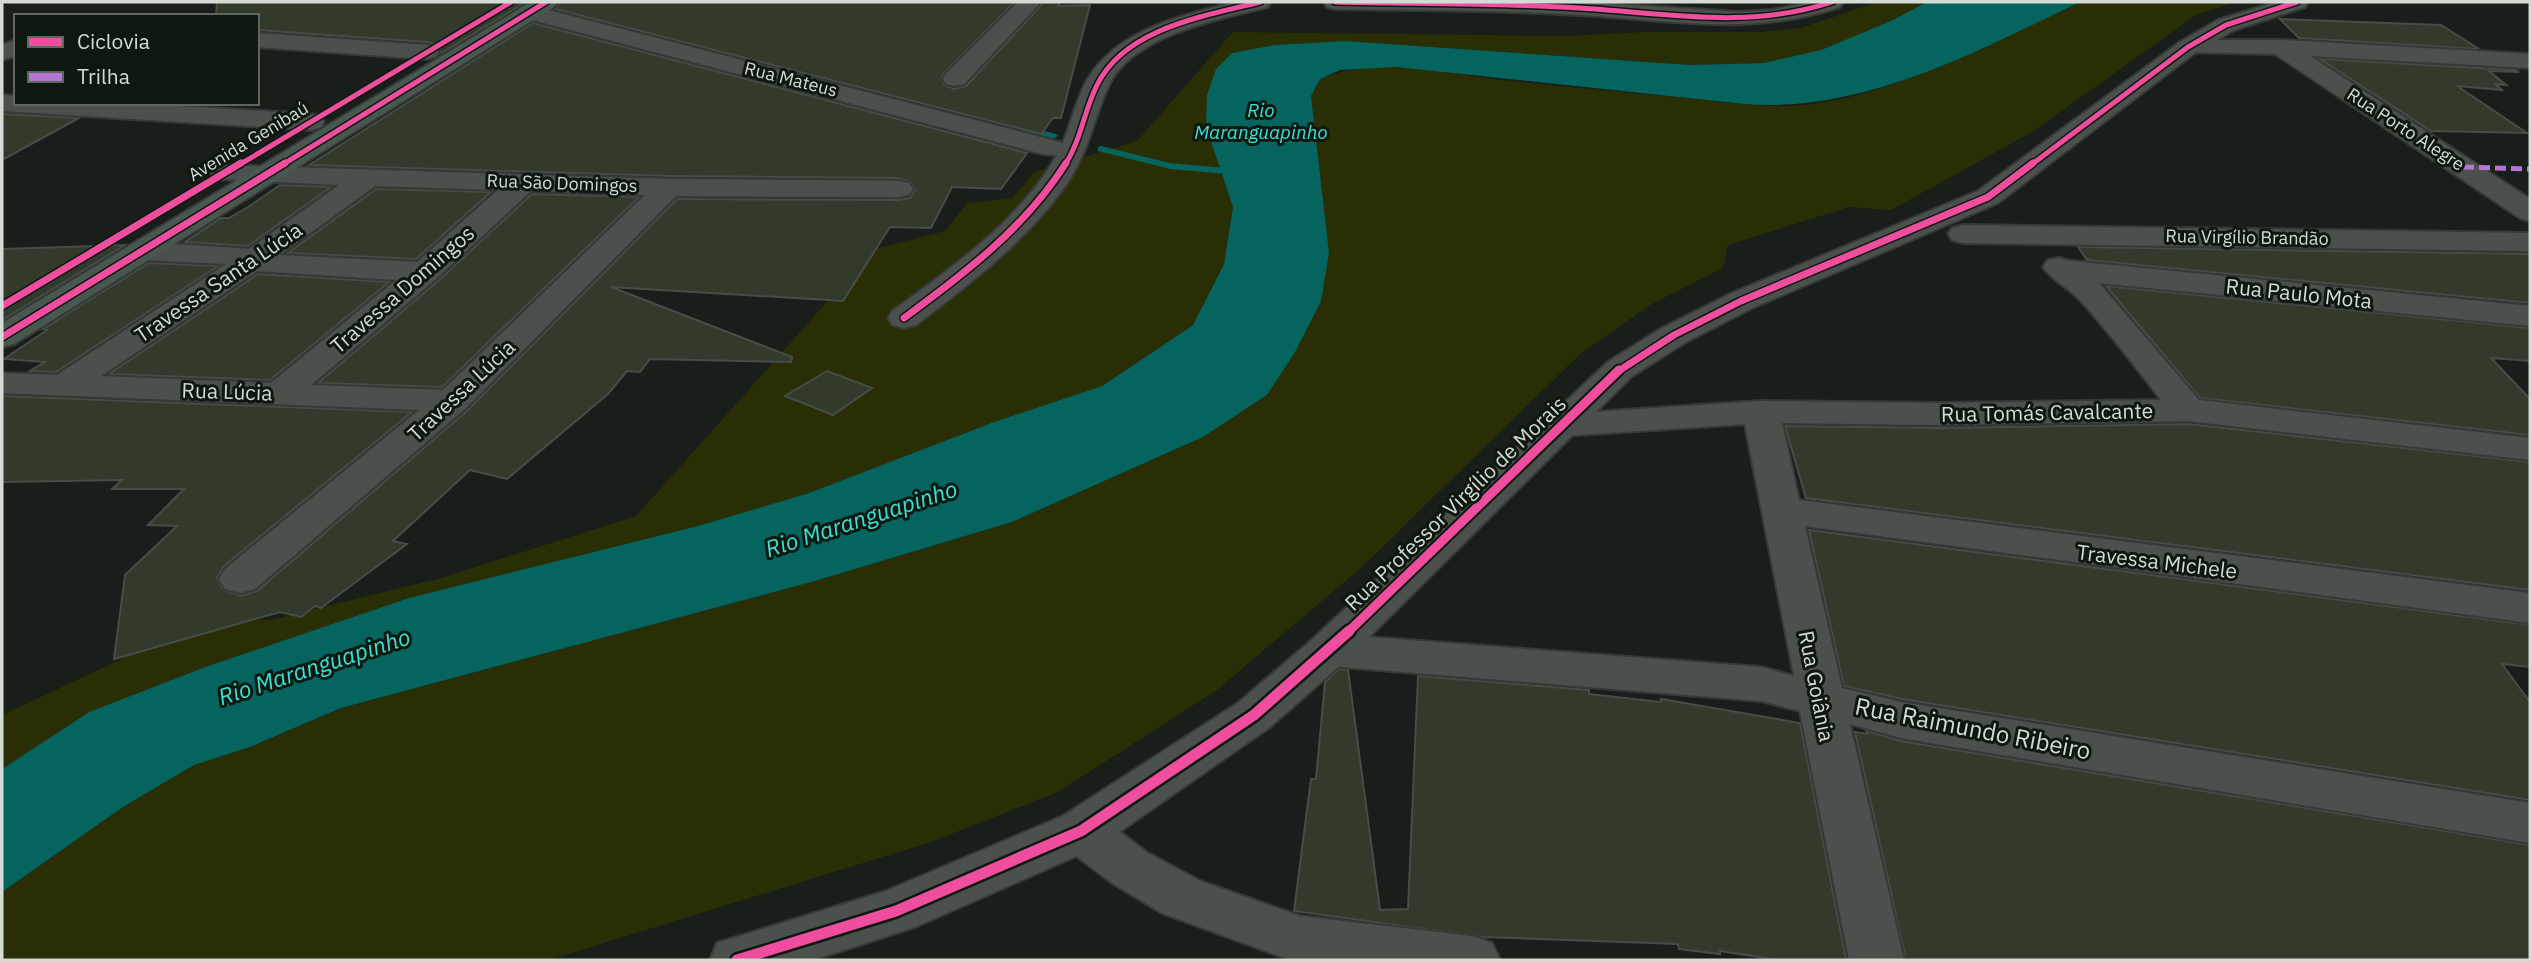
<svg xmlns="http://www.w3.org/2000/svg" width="2532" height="962" font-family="'IBM Plex Sans',sans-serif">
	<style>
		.green { fill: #292e05 }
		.water { fill: #05645d }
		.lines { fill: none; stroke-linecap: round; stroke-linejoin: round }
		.stream { fill: #05645d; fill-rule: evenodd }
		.building { fill: #313a2b; stroke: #484c48; stroke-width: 2 }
		.street-casing { stroke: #363a37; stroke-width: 4 }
		.secondary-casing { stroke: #363a37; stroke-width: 4 }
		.primary-casing { stroke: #363a37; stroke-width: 4 }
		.street { fill: #4c504d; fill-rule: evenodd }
		.secondary { fill: #4c504d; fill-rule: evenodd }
		.primary { fill: #495751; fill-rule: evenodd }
		.quiet { stroke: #b673d3; stroke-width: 5; stroke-dasharray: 11 5; stroke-linecap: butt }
		.cycleway-far3-casing { stroke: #0d1810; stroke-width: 8 }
		.cycleway-far2-casing { stroke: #0d1810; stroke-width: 10 }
		.cycleway-far1-casing { stroke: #0d1810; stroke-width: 13 }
		.cycleway-casing { stroke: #0d1810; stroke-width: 16 }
		.cycleway-far3 { stroke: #ef4d9e; stroke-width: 5 }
		.cycleway-far2 { stroke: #ef4d9e; stroke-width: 7 }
		.cycleway-far1 { stroke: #ef4d9e; stroke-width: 9 }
		.cycleway { stroke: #ef4d9e; stroke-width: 11 }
		.labels { text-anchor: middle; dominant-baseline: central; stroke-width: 6; stroke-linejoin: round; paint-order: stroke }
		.far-street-label { font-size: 18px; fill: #d4dbd5; stroke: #0d1810 }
		.far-water-label { font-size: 19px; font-style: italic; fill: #3ae1d4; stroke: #0d1810 }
		.street-label { font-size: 21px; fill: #d4dbd5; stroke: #0d1810 }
		.water-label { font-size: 23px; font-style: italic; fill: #3ae1d4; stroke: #0d1810 }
		.near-street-label { font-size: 24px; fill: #d4dbd5; stroke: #0d1810 }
	</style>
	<rect width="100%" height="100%" fill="#191e1a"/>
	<path class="green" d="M 1877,2 L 1927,2 L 1893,20 L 1821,50 L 1764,63 L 1691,65 L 1345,41 L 1274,45 L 1233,53 L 1206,127 L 1233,207 L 1224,264 L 1193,325 L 1102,386 L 994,422 L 809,493 L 698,526 L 409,598 L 205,667 L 89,712 L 2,769 L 2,715 L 205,620 L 270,620 L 441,578 L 636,516 L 874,249 L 945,231 L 967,203 L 1013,198 L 1034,172 L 1137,141 L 1233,32 L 1568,36 L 1644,32 L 1759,32 L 1801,28 Z
		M 2080,2 L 2237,2 L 2196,15 L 2032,132 L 1891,210 L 1849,207 L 1728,245 L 1723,268 L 1650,305 L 1579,355 L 1363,566 L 1217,690 L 1058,792 L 931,842 L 549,960 L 2,960 L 2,892 L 123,807 L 194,765 L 250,747 L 342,708 L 815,581 L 1012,522 L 1203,437 L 1267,395 L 1316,148 L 1311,96 L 1320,79 C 1376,55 1444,73 1502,80 C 1557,86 1611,91 1666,96 C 1702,100 1740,105 1777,106 C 1870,108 1996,42 2080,2 Z"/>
	<path class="water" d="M 1927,2 L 2080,2 C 1975,52 1864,113 1744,104 L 1396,67 L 1340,70 L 1320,79 L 1311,96 L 1329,253 L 1321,301 L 1295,352 L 1267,395 L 1203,437 L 1012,522 L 815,581 L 341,708 L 250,747 L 194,765 L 123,807 L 2,892 L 2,769 L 89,712 L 205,667 L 409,598 L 698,526 L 809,493 L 994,422 L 1102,386 L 1193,325 L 1224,264 L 1233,207 L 1206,127 L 1207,95 L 1216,69 L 1232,53 L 1274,45 L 1345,41 L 1691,65 L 1764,63 L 1821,50 L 1893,20 Z"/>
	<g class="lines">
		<path class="stream" d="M 1026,126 L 1056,134 L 1058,136 L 1053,139 L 1023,131 L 1023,127 Z
			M 1101,146 L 1170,163 L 1237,169 L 1242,172 L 1237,175 L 1170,169 L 1098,151 L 1098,147 Z"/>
	</g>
	<path class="building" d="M 217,2 L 526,2 L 441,53 L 437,45 L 427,42 L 257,30 L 257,16 L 216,16 Z
		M 560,2 L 1015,2 L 944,73 L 941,78 L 944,85 L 954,89 L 966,86 L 1044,2 L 1060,2 L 1058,6 L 1090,5 L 1061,118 L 1053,118 L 1041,134 L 555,9 Z
		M 2280,19 L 2441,25 L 2479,49 L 2299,38 Z
		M 533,23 L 1027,153 L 1001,189 L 952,187 L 931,228 L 890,227 L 843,301 L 611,287 L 792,357 L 791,362 L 650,359 L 640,372 L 627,371 L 608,394 L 507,479 L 470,470 L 393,541 L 407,544 L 321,608 L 315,606 L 301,617 L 280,612 L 114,659 L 125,575 L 177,526 L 148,525 L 184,489 L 112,489 L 122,480 L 2,482 L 2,396 L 412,412 L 223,567 L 217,578 L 223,590 L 241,596 L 257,591 L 467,411 L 677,199 L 899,200 L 910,198 L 915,190 L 911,182 L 899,178 L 669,176 L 309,165 Z
		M 2320,59 L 2515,70 L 2519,72 L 2489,71 L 2506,85 L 2495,84 L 2502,90 L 2457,86 L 2527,133 L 2431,131 Z
		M 2,114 L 79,118 L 2,160 Z
		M 280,185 L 331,187 L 248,246 L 185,242 L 221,218 L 229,218 L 248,207 Z
		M 376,189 L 491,192 L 416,259 L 288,253 Z
		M 532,194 L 639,197 L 442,387 L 318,383 L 438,281 Z
		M 125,245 L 2,320 L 2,249 Z
		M 2078,247 L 2530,254 L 2530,303 L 2087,260 Z
		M 149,263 L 218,266 L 56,372 L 30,371 L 45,362 L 4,359 L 47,330 L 43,329 Z
		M 258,274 L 389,282 L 270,380 L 109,374 Z
		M 2106,286 L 2530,328 L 2530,361 L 2491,358 L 2530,399 L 2530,435 L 2200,398 Z
		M 827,371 L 872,388 L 833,415 L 785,396 Z
		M 2188,424 L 2530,462 L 2530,590 L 1806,498 L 1785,426 L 1939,428 Z
		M 1809,530 L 2530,625 L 2530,667 L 2502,664 L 2530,702 L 2530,800 L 1902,699 L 1844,686 Z
		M 1339,669 L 1348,670 L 1380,910 L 1408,909 L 1418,676 L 1589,690 L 1589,694 L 1661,702 L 1661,699 L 1800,723 L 1846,960 L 1778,960 L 1720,951 L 1720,954 L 1679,949 L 1678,944 L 1482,937 L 1294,911 L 1311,779 L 1316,779 L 1325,682 Z
		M 1866,731 L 1901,741 L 2530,845 L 2530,960 L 1906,960 L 1855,732 L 1868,734 Z"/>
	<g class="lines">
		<g class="street-casing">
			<path id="street" d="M 1018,2 L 1041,2 L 964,84 L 955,86 L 946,84 L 943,79 L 946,74 Z
				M 1235,2 L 1271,2 L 1268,7 C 1219,19 1133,35 1109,85 C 1092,122 1089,153 1064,188 C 1024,243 970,284 916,325 L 904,328 L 892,325 L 888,318 L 892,311 C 953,267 1019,221 1057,155 L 1043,154 L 521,17 L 518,12 L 521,7 L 529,5 L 1063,143 C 1071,123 1076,101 1086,82 C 1116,29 1182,16 1235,2 Z
				M 1324,2 L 1585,2 L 1740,12 L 1772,10 L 1811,2 L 1843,2 L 1840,7 C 1749,37 1673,20 1581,15 C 1499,10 1417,10 1335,9 L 1327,7 Z
				M 257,33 L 427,45 L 435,47 L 439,52 L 435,57 L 427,59 L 257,47 Z
				M 16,40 L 16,56 L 2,60 L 2,45 Z
				M 2188,40 L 2281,40 L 2530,54 L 2530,68 L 2310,56 L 2530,199 L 2530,221 L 2520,218 L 2275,54 L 2180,52 L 2176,47 L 2180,42 Z
				M 2,95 L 16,96 L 16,103 L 131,103 L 311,114 L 320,116 L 324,122 L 320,128 L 311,130 L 2,111 Z
				M 225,165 L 669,179 L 899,181 L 909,183 L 913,189 L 909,195 L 899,197 L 676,196 L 465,409 L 255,589 L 240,593 L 225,589 L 219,579 L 225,569 L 419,410 L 2,393 L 2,373 L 57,375 L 226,264 L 144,260 L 133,257 L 129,251 L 133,245 L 144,242 L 249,249 L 339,185 L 215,179 L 211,173 L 215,167 ZM 375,186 L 498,190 L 417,262 L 280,255 ZM 531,191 L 645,195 L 443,390 L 311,385 L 436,279 ZM 257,271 L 396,280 L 271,383 L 101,376 Z
				M 1963,225 L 2530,233 L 2530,251 L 1963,243 L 1952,240 L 1948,234 L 1952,228 Z
				M 2059,258 L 2071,261 L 2530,306 L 2530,326 L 2099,283 L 2199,400 L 2530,438 L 2530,460 L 2188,421 L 1939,425 L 1782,423 L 1799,500 L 2530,593 L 2530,623 L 1805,526 L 1842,688 L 1901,702 L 2530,803 L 2530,843 L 1901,738 L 1850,724 L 1904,960 L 1849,960 L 1800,711 L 1761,701 L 1329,666 L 1313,661 L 1307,650 L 1313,639 L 1329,634 L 1761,667 L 1794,676 L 1745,424 L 1562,436 L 1549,433 L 1544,425 L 1549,417 L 1562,414 L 1761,401 L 1939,403 L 2161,400 C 2135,366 2109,332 2080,300 C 2069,288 2052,280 2043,267 L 2048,260 Z
				M 1081,810 L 1099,816 L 1148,853 L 1200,881 L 1300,916 L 1472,936 L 1492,943 L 1500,960 L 1290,960 L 1162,913 L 1112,883 L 1063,846 L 1056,831 L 1063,816 Z"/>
		</g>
		<g class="secondary-casing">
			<path id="secondary" d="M 2276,2 L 2308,2 L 2305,7 L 2234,30 L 2196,52 L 1998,203 L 1752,308 L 1686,342 L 1632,376 L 1345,661 L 1270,727 L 1099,846 L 915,927 L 813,960 L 710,960 L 717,943 L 886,891 L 1063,816 L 1238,703 L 1313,639 L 1608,362 L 1662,328 L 1730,294 L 1978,191 L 2180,42 L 2218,20 Z"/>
		</g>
		<g class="primary-casing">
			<path id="primary" d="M 531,2 L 557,2 L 554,7 L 14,344 L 2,347 L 2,323 Z"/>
		</g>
		<use href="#street" class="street"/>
		<use href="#secondary" class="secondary"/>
		<use href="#primary" class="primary"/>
		<path class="quiet" d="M 2463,167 L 2530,169"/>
		<g class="cycleway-far3-casing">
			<path id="cycleway-far3" d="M 1335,2 C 1416,4 1498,3 1579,8 C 1665,13 1748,30 1832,2
				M 239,165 L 511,2
				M 282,165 L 546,2
				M 1065,165 C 1081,140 1084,111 1097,85 C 1125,28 1205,16 1260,2
				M 2031,165 L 2188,47 L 2226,25 L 2297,2"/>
		</g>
		<g class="cycleway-far2-casing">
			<path id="cycleway-far2" d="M 2,306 L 241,163
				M 904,318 C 965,273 1025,228 1066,163
				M 2,337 L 285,163
				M 1617,372 L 1674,335 L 1741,301 L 1988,197 L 2033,163"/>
		</g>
		<g class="cycleway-far1-casing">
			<path id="cycleway-far1" d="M 1347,633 L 1619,370"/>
		</g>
		<g class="cycleway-casing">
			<path id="cycleway" d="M 737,960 L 896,911 L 1081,831 L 1254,715 L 1349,631"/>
		</g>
		<use href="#cycleway-far3" class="cycleway-far3"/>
		<use href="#cycleway-far2" class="cycleway-far2"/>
		<use href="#cycleway-far1" class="cycleway-far1"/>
		<use href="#cycleway" class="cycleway"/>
	</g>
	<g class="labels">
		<g class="far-street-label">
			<text transform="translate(791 79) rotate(14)">Rua Mateus</text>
			<text transform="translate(2406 129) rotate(33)">Rua Porto Alegre</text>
			<text transform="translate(248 141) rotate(-31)">Avenida Genibaú</text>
			<text transform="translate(562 183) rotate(2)">Rua São Domingos</text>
			<text transform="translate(2247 237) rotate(1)">Rua Virgílio Brandão</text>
		</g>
		<g class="far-water-label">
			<text x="1261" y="110">Rio<tspan x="1261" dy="22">Maranguapinho</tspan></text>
		</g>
		<g class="street-label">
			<text transform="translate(218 282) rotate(-34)">Travessa Santa Lúcia</text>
			<text transform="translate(402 289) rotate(-41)">Travessa Domingos</text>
			<text transform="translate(2299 293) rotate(6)">Rua Paulo Mota</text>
			<text transform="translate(461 390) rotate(-43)">Travessa Lúcia</text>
			<text transform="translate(227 391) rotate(2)">Rua Lúcia</text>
			<text transform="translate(2047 412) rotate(-1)">Rua Tomás Cavalcante</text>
			<text transform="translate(1455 503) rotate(-44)">Rua Professor Virgílio de Morais</text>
			<text transform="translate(2157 561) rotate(7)">Travessa Michele</text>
			<text transform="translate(1817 686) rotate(79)">Rua Goiânia</text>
		</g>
		<g class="water-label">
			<text transform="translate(861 518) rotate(-18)">Rio Maranguapinho</text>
			<text transform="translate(314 666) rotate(-18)">Rio Maranguapinho</text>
		</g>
		<g class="near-street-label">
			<text transform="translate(1973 728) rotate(11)">Rua Raimundo Ribeiro</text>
		</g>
	</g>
	<rect width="2532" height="962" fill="none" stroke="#d4dbd5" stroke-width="7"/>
	<rect x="14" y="14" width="245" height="91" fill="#0d1810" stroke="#5d665f" stroke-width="2"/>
	<rect x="28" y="37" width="35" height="10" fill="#ef4d9e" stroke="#5d665f" stroke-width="2"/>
	<text x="77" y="49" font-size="21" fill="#d4dbd5">Ciclovia</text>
	<rect x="28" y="72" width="35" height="10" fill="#b673d3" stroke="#5d665f" stroke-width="2"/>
	<text x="77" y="84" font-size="21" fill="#d4dbd5">Trilha</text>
</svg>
